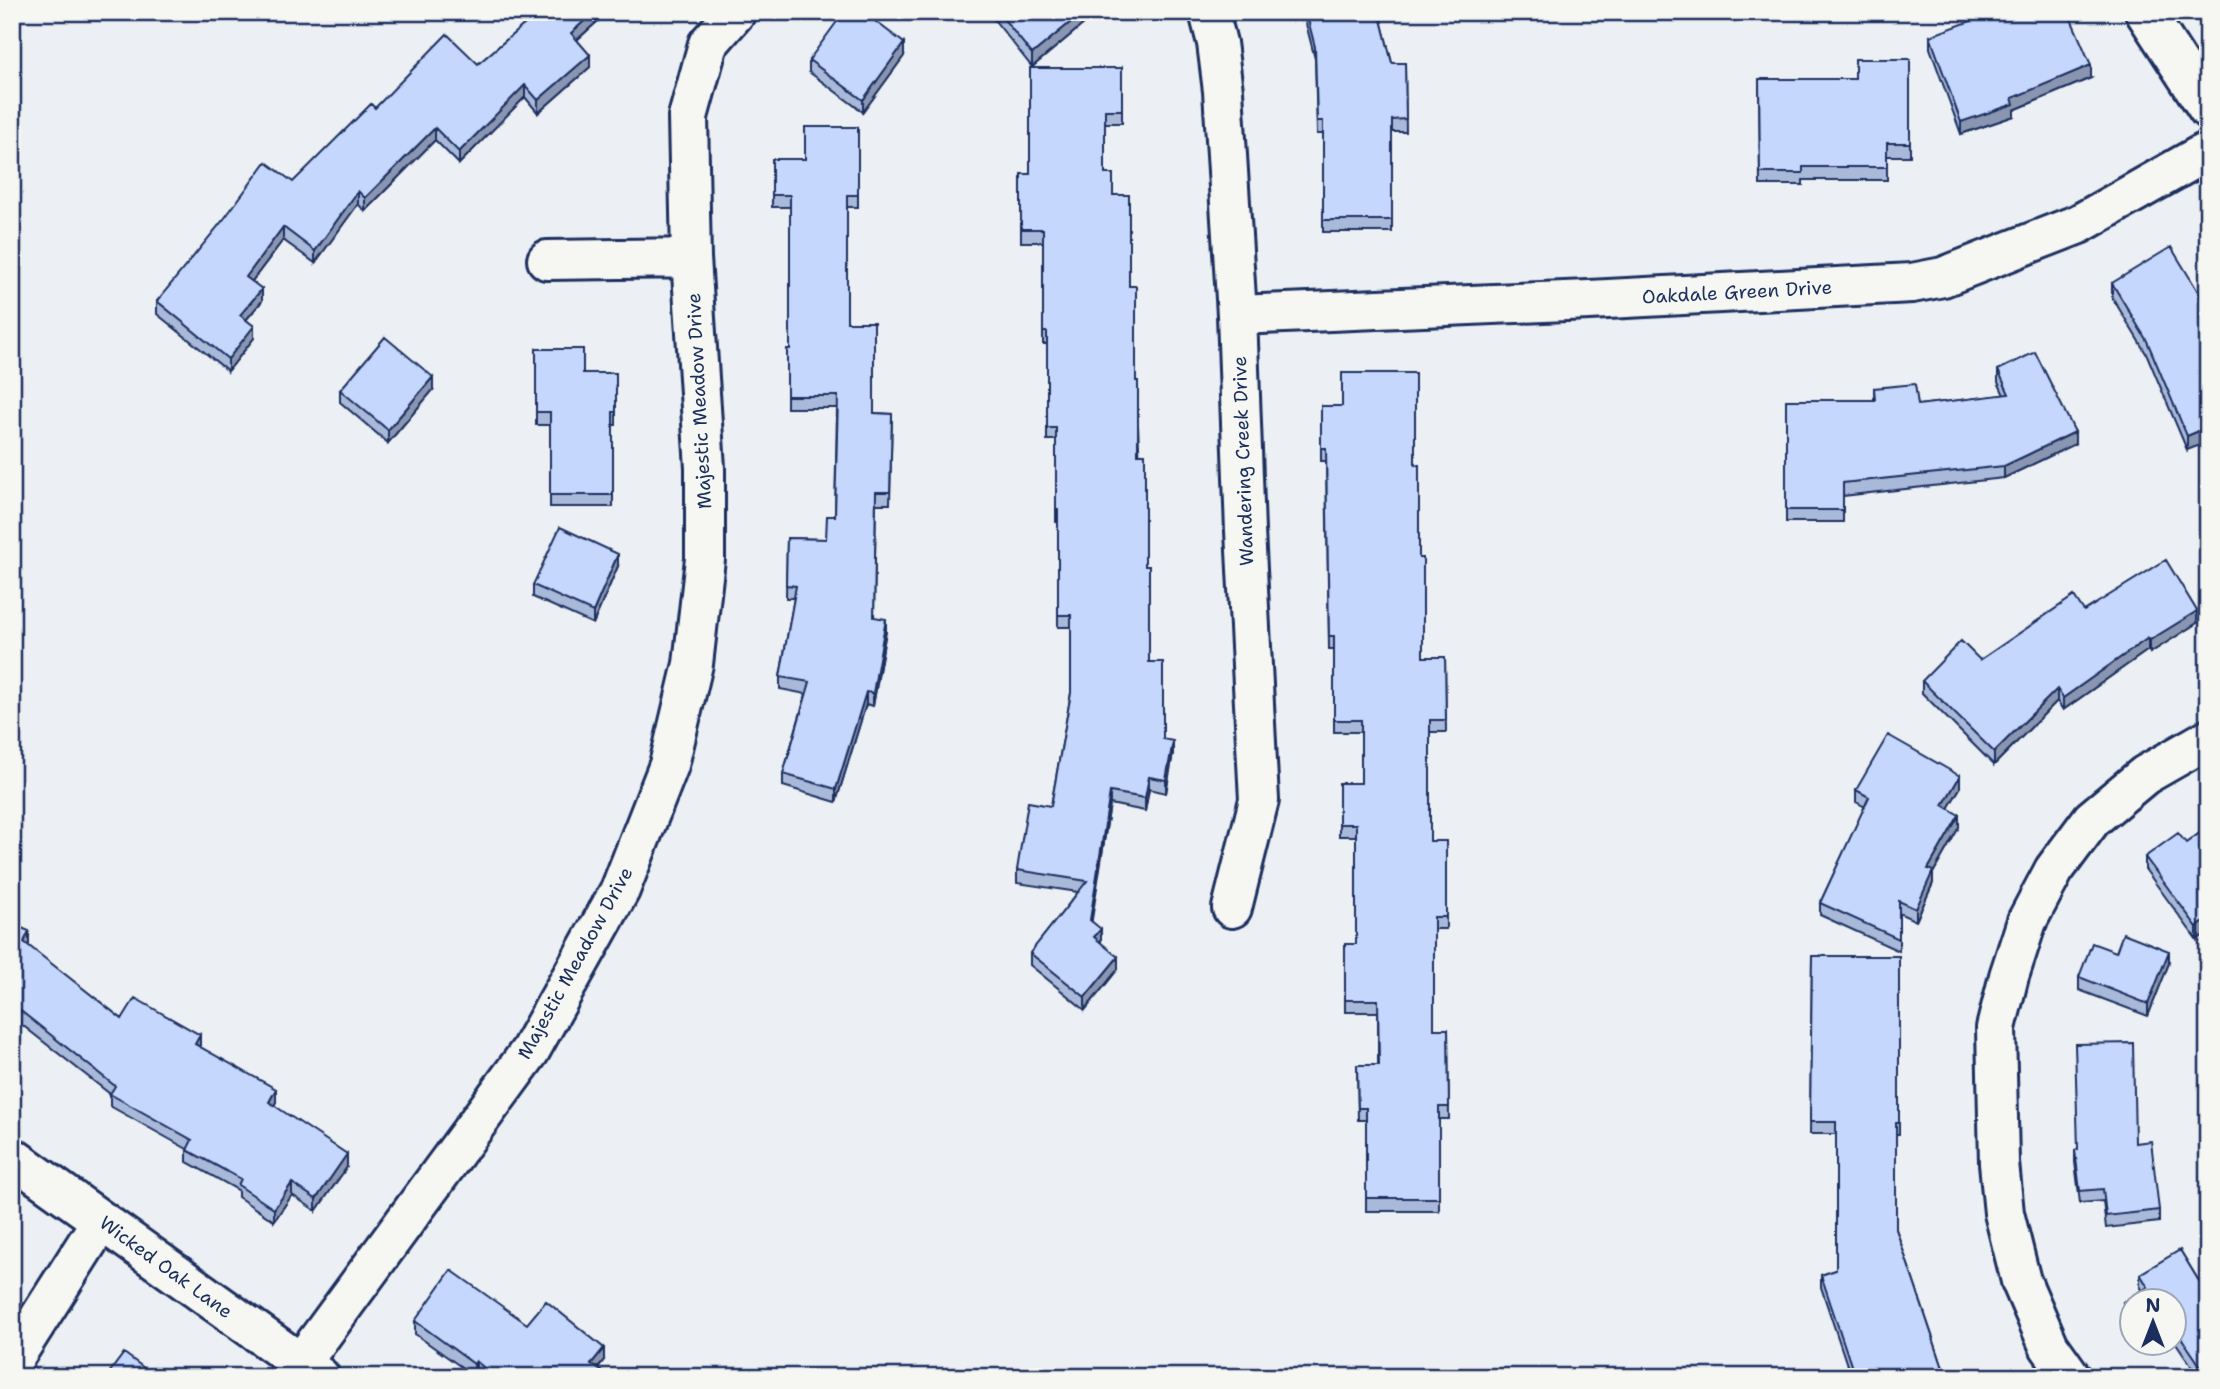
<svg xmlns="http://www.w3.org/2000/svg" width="2220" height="1389" font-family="'Shantell Sans',sans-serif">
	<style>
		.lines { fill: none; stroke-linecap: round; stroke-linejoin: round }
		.street-casing { stroke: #1b2f5e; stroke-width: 44 }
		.street { stroke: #f6f6f2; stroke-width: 38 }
		.wall { fill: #a9b9da; stroke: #1b2f5e; stroke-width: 2 }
		.shaded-wall { fill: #8a96b1; stroke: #1b2f5e; stroke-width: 2 }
		.building { fill: #c5d7fd; stroke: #1b2f5e; stroke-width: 2 }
		.labels { text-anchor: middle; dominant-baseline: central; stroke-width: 7; stroke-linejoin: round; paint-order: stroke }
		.street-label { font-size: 19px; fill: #1b2f5e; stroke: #f6f6f2 }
	</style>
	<rect width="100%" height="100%" fill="#ecf0f4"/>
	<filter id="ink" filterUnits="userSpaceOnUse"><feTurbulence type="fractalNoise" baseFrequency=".0143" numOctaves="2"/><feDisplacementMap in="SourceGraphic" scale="14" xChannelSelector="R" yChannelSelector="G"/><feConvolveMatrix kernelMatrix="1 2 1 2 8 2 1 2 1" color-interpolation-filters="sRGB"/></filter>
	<g filter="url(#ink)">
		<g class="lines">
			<g class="street-casing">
				<path id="street" d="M 1209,12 L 1217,43 L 1223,91 L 1237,315 L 1245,531 L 1259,800 L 1232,908
					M 2145,12 L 2208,109
					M 547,260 L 691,258
					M 1237,315 L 1589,300 L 1912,283 L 1943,277 L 2079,224 L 2208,151
					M 12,1157 L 320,1377
					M 12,1361 L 101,1221
					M 301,1363 L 530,1051 L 620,890 L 669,765 L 693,664 L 705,559 L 705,468 L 691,258 L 688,117 L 708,44 L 736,12
					M 2071,1377 L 2049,1346 L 2021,1281 L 2004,1213 L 1999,1163 L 1996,1028 L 2009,976 L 2027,921 L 2054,870 L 2092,819 L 2145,775 L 2208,739"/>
			</g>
			<use href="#street" class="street"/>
		</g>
		<path class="wall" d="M 539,12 L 608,12 L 577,40 L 590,67 L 538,113 L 525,97 L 459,164 L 435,140 L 365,211 L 358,204 L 315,263 L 283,240 L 252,281 L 262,301 L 246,320 L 254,338 L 228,371 L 157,314 L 157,301 L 293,182 L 375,108 L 478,64 Z
			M 988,12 L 1098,12 L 1032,67 Z
			M 1303,12 L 1379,12 L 1392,63 L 1405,63 L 1406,132 L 1392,132 L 1392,232 L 1323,232 L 1323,134 L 1317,134 L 1315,59 Z
			M 1930,36 L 2091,78 L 2014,110 L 2014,116 L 1961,134 L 1930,48 Z
			M 904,56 L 863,112 L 809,72 L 809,60 Z
			M 1910,59 L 1910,156 L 1887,156 L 1887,180 L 1803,180 L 1803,185 L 1760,185 L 1759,79 L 1855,79 Z
			M 1122,68 L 1122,123 L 1105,123 L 1105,174 L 1113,195 L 1129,286 L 1136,381 L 1149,662 L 1163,739 L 1173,753 L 1166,793 L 1149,789 L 1145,811 L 1110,804 L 1091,921 L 1101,941 L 1100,942 L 1118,969 L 1085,1010 L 1030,965 L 1030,953 L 1078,892 L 1017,883 L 1017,870 L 1051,806 L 1071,693 L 1071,627 L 1058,627 L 1058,522 L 1056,522 L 1056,440 L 1047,440 L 1047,344 L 1043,344 L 1043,242 L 1021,242 L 1021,174 L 1030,174 Z
			M 858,127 L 858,207 L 847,207 L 847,322 L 874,413 L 892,414 L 890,504 L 876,504 L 874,617 L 886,631 L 873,706 L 866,704 L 836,802 L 783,786 L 783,774 L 806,694 L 780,689 L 780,677 L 794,598 L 786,598 L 787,538 L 826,539 L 835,516 L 837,408 L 787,408 L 787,349 L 790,349 L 790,207 L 772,207 L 772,159 L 805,159 Z
			M 2112,283 L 2207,306 L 2187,450 L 2147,355 L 2112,297 Z
			M 536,349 L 583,373 L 616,373 L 616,425 L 613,425 L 613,507 L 550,507 L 550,425 L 536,425 Z
			M 1998,370 L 2075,444 L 2004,478 L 1843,496 L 1843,522 L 1786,522 L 1786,400 L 1874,400 L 1874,388 L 1918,405 L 2004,395 L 1998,382 Z
			M 340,390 L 433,390 L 388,443 L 340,402 Z
			M 1321,406 L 1415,465 L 1423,657 L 1445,657 L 1446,732 L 1430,732 L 1430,841 L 1446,841 L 1446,929 L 1434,929 L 1434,1029 L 1448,1029 L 1449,1119 L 1439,1119 L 1439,1211 L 1366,1211 L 1366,1120 L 1358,1120 L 1357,1065 L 1378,1065 L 1378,1012 L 1345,1012 L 1345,944 L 1356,944 L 1356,836 L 1339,836 L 1339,783 L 1361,783 L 1361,732 L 1334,732 L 1334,649 L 1329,649 L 1326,461 L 1321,461 Z
			M 618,566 L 593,624 L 533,597 L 533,585 Z
			M 2084,611 L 2197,623 L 2150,653 L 2148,650 L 2063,710 L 2057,701 L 1994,765 L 1922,693 L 1922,681 L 1980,660 Z
			M 1960,788 L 1948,808 L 1959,827 L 1933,873 L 1933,883 L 1916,921 L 1899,913 L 1899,951 L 1820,915 L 1820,903 L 1865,807 L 1856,802 L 1856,790 Z
			M 2208,827 L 2197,940 L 2145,869 L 2145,857 L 2186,843 Z
			M 12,924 L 29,944 L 28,946 L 122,1019 L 200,1047 L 276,1102 L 274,1105 L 347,1167 L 316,1211 L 292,1195 L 274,1221 L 238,1197 L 238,1190 L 187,1162 L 187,1149 L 110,1106 L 110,1094 L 12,1017 Z
			M 2116,952 L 2169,963 L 2148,1016 L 2079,990 L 2079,977 Z
			M 1812,956 L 1899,956 L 1899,1134 L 1896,1134 L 1896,1229 L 1946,1377 L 1851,1377 L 1821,1287 L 1821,1275 L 1836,1270 L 1836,1134 L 1810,1134 Z
			M 2135,1143 L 2159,1210 L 2159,1222 L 2106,1228 L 2103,1201 L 2080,1203 L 2075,1162 L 2075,1150 Z
			M 2180,1250 L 2208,1296 L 2208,1377 L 2199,1377 L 2174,1340 L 2174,1301 L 2132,1301 L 2132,1331 L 2123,1314 L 2123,1302 L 2142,1290 L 2140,1286 L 2140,1274 Z
			M 415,1321 L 527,1324 L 604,1360 L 598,1368 L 610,1377 L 479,1377 L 476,1374 L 474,1376 L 415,1334 Z"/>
		<path class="shaded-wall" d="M 594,12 L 608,12 L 571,45 L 571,33 Z
			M 1083,12 L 1098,12 L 1032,67 L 1032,54 Z
			M 904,43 L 904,56 L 863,112 L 863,100 Z
			M 590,55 L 590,67 L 538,113 L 538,100 Z
			M 2091,65 L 2091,78 L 2014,110 L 2014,116 L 1961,134 L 1961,122 L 2012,98 Z
			M 525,85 L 525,97 L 459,164 L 459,152 Z
			M 435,128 L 435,140 L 365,211 L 365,198 Z
			M 358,191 L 358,204 L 315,263 L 315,251 Z
			M 283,227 L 283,240 L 246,289 L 246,277 Z
			M 262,289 L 262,301 L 240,327 L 240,315 Z
			M 254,326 L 254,338 L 228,371 L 228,359 Z
			M 433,377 L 433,390 L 388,443 L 388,430 Z
			M 2208,427 L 2208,442 L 2187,450 L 2187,436 Z
			M 2075,432 L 2075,444 L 2004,478 L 2004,466 Z
			M 618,554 L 618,566 L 593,624 L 593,612 Z
			M 2197,611 L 2197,623 L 2150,653 L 2150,640 Z
			M 886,619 L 886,631 L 873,706 L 873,693 Z
			M 2148,638 L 2148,650 L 2063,710 L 2063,698 Z
			M 2057,689 L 2057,701 L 1994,765 L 1994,752 Z
			M 866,692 L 866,704 L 836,802 L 836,789 Z
			M 1173,741 L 1173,753 L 1166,793 L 1166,780 Z
			M 1960,776 L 1960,788 L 1943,817 L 1943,805 Z
			M 1149,777 L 1149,789 L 1145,811 L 1145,798 Z
			M 1110,792 L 1110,804 L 1090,932 L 1090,920 Z
			M 1959,815 L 1959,827 L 1933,873 L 1933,883 L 1916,921 L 1916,909 L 1928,869 Z
			M 2208,919 L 2208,932 L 2197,940 L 2197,927 Z
			M 1101,929 L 1101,941 L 1094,949 L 1094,937 Z
			M 29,931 L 29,944 L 24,955 L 24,942 Z
			M 2169,951 L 2169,963 L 2148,1016 L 2148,1004 Z
			M 1118,957 L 1118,969 L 1085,1010 L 1085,997 Z
			M 200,1035 L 200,1047 L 195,1044 Z
			M 276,1089 L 276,1102 L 269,1114 L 269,1102 Z
			M 347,1154 L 347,1167 L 316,1211 L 316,1199 Z
			M 292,1183 L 292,1195 L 274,1221 L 274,1209 Z
			M 2143,1343 L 2151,1343 L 2143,1349 Z
			M 604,1348 L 604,1360 L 591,1376 L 591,1364 Z
			M 476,1361 L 476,1374 L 474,1376 L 474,1364 Z"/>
		<path class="building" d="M 539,12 L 594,12 L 571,33 L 590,55 L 538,100 L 525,85 L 459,152 L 435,128 L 365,198 L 358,191 L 315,251 L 283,227 L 246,277 L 262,289 L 240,315 L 254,326 L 228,359 L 157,301 L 224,219 L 266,162 L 293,182 L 371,104 L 375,108 L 447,34 L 478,64 Z
			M 844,12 L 863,12 L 904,43 L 863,100 L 809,60 Z
			M 998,12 L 1083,12 L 1032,54 Z
			M 1306,12 L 1379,12 L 1392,63 L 1405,63 L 1406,119 L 1392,120 L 1392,220 L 1323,220 L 1323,121 L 1317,121 L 1315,47 Z
			M 1995,12 L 2068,12 L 2091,65 L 2012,98 L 2014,104 L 1961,122 L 1930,36 Z
			M 1855,59 L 1910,59 L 1910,143 L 1887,143 L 1887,167 L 1803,167 L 1803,173 L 1760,173 L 1759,79 L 1855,79 Z
			M 1030,68 L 1122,68 L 1122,110 L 1105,110 L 1105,174 L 1113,174 L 1113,195 L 1129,195 L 1129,286 L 1136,286 L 1136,381 L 1138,381 L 1138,454 L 1145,454 L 1145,566 L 1149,566 L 1149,662 L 1163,662 L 1163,739 L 1173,741 L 1166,780 L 1149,777 L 1145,798 L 1110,792 L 1090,920 L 1101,929 L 1094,937 L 1118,957 L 1085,997 L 1030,953 L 1087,881 L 1017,870 L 1028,802 L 1051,806 L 1071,693 L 1071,615 L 1058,615 L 1058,510 L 1056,510 L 1056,428 L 1047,428 L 1047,332 L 1043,332 L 1043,229 L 1021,229 L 1021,174 L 1030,174 Z
			M 805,127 L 858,127 L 858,195 L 847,195 L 847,322 L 874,322 L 874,413 L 892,414 L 890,492 L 876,492 L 874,617 L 886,619 L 873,693 L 866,692 L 836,789 L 783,774 L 810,682 L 780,677 L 796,586 L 786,585 L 787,538 L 826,539 L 827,516 L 835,516 L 838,396 L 787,396 L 787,349 L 790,349 L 790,195 L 772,195 L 772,159 L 805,159 Z
			M 2171,247 L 2207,306 L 2205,307 L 2208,313 L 2208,427 L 2187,436 L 2147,341 L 2112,283 Z
			M 385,337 L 433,377 L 388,430 L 340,390 Z
			M 536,349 L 583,349 L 583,373 L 616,373 L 616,412 L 613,412 L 613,495 L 550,495 L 550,412 L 536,412 Z
			M 2035,352 L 2075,432 L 2004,466 L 1843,483 L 1843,510 L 1786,510 L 1786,400 L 1875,400 L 1874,388 L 1915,384 L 1918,405 L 2009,394 L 1998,370 Z
			M 1342,373 L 1415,373 L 1415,465 L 1419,465 L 1419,558 L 1423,558 L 1423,657 L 1445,657 L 1446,720 L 1430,720 L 1430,841 L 1446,841 L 1446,917 L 1434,917 L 1434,1029 L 1448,1029 L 1449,1107 L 1439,1107 L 1439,1198 L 1366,1198 L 1366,1108 L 1358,1108 L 1357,1065 L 1379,1065 L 1378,1000 L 1345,1000 L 1345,944 L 1356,944 L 1356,824 L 1339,824 L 1339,783 L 1361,783 L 1361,720 L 1334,720 L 1334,636 L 1329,636 L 1326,448 L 1321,448 L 1321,406 L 1342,406 Z
			M 560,527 L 618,554 L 593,612 L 533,585 Z
			M 2166,560 L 2197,611 L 2150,640 L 2148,638 L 2063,698 L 2057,689 L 1994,752 L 1922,681 L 1961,641 L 1980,660 L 2074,596 L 2084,611 Z
			M 1888,735 L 1960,776 L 1943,805 L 1959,815 L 1928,869 L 1933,871 L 1916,909 L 1899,901 L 1899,939 L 1820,903 L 1869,797 L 1856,790 Z
			M 2208,827 L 2208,919 L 2197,927 L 2145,857 L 2178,833 L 2186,843 Z
			M 12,924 L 29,931 L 24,942 L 122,1019 L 135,998 L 200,1035 L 195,1044 L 276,1089 L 269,1102 L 347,1154 L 316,1199 L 292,1183 L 274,1209 L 238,1185 L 241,1179 L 187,1150 L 192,1140 L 110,1094 L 115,1086 L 12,1004 Z
			M 2123,933 L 2169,951 L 2148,1004 L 2079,977 L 2092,943 L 2116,952 Z
			M 1812,956 L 1899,956 L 1899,1122 L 1896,1122 L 1896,1229 L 1946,1377 L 1855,1377 L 1821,1275 L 1836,1270 L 1836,1122 L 1810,1122 Z
			M 2133,1043 L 2135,1143 L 2151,1141 L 2159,1210 L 2106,1216 L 2103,1189 L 2080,1191 L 2075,1150 L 2078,1149 L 2075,1044 Z
			M 2180,1250 L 2208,1296 L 2208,1377 L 2174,1327 L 2174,1301 L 2132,1301 L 2132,1319 L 2123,1302 L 2148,1287 L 2140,1274 Z
			M 451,1270 L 527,1324 L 546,1301 L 604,1348 L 591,1364 L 610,1377 L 495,1377 L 476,1361 L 474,1364 L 415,1321 Z
			M 124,1353 L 156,1377 L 106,1377 Z
			M 95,1373 L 100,1377 L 92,1377 Z"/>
	</g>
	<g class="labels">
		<g class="street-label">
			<text transform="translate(1737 292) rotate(-3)">Oakdale Green Drive</text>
			<text transform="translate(699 401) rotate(-93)">Majestic Meadow Drive</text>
			<text transform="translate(1243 461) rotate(-92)">Wandering Creek Drive</text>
			<text transform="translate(575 963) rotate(-61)">Majestic Meadow Drive</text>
			<text transform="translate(166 1267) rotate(36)">Wicked Oak Lane</text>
		</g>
	</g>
	<rect width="2220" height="1389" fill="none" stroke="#f6f6f2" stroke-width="42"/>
	<rect x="21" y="21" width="2178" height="1347" fill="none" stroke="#1b2f5e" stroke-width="2.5" filter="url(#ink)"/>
	<g transform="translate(2153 1322)"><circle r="33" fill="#f6f6f2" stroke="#9ea6b7" stroke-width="2"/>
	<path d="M0-5L12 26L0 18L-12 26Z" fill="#1b2f5e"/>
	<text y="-10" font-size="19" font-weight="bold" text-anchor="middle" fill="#1b2f5e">N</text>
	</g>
</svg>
